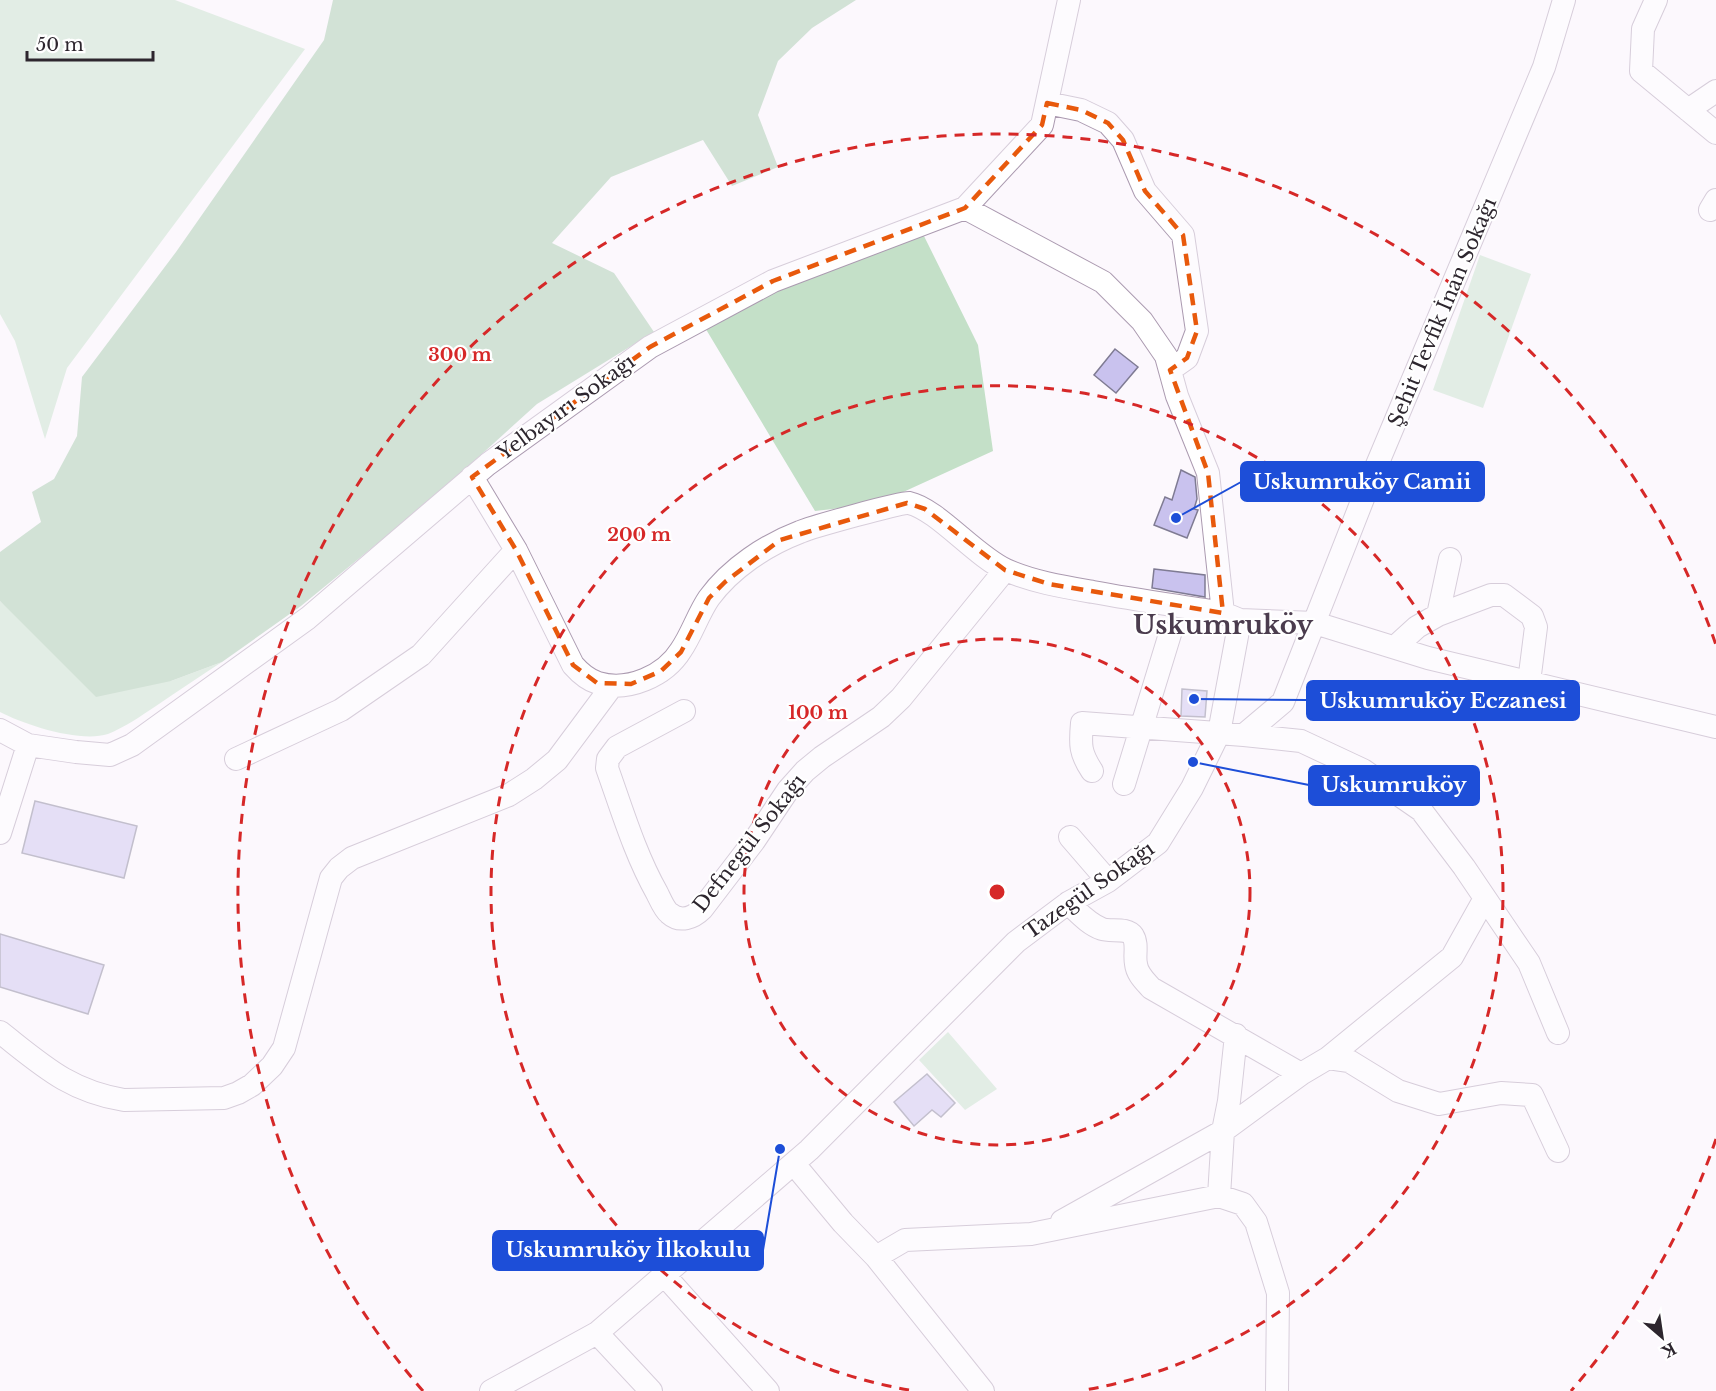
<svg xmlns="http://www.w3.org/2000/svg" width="1716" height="1391" font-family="'Libre Baskerville',serif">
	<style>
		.green { fill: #c4e0c8 }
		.forest { fill: #a1c7a7 }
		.building { fill: #c9c2ee; stroke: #7f7b93; stroke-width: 1.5 }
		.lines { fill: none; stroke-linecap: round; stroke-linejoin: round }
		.minor-casing { stroke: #ab9ab0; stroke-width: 24 }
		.minor { stroke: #fff; stroke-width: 22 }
		.marked { fill: none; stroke: #e8590c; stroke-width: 4.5; stroke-dasharray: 12 8; stroke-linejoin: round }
		.ring { fill: none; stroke: #d62828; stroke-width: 3; stroke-dasharray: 10 8 }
		.labels { text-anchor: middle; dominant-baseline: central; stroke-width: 4.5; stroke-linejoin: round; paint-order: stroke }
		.street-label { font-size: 20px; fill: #2d262e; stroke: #fff }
		.district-label { font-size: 26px; font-weight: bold; fill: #4b3c4e; stroke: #fff }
		.centre { fill: #d62828; stroke: #fff; stroke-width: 3 }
		.ring-label { font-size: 18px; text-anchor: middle; font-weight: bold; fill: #d62828; stroke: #fff; stroke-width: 4.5; stroke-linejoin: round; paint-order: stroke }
		.leader { fill: none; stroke: #1d4ed8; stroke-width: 2 }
		.callout-dot { fill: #1d4ed8; stroke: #fff; stroke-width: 2 }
		.callout { fill: #1d4ed8; stroke: #1d4ed8; stroke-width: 2 }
		.callout-label { font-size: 21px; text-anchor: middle; font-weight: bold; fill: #fff }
	</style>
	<rect width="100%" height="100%" fill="#fcf8fd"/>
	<path class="green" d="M 0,0 L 175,0 L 305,49 L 67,368 L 45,439 L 15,341 L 0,314 Z
		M 922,232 L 978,345 L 993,451 L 877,504 L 815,511 L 704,326 L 806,277 Z
		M 1480,255 L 1531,274 L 1483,408 L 1433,390 Z
		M 0,601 L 14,613 L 171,681 L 222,662 C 200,676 178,691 156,706 C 141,716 125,727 108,734 C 80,743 25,725 0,712 Z
		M 948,1032 L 997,1089 L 965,1110 L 919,1060 Z"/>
	<path class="forest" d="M 333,0 L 856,0 L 812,28 L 778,61 L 758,115 L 778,167 L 732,186 L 703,140 L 611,177 L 552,243 L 614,273 L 654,332 L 537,404 L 439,493 L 301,606 L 222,662 L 171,681 L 96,697 L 0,601 L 0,552 L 41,522 L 32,492 L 54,479 L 77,436 L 82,377 L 176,252 L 324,40 Z"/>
	<path class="building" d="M 1115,349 L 1138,367 L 1116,393 L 1094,375 Z
		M 1181,470 L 1195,477 L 1197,499 L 1194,509 L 1198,510 L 1187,538 L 1154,525 L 1165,497 L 1172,500 Z
		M 1154,569 L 1205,575 L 1205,597 L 1152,588 Z
		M 1182,689 L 1207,691 L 1205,717 L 1181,716 Z
		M 35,801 L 137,826 L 124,878 L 22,853 Z
		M 0,934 L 104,965 L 88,1014 L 0,987 Z
		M 927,1074 L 955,1103 L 941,1117 L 932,1110 L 914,1126 L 894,1102 Z"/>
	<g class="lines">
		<g class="minor-casing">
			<path id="minor" d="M 1656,0 L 1643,29 L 1641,71 L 1716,133
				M 1047,103 L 1081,110 L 1108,123 L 1123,140 L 1145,191 L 1183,235 L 1197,331 L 1187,358 L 1170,370
				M 1688,110 L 1716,91
				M 965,208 L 1103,282 L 1142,321 L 1166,356 L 1177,396 L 1208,473 L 1223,613 L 1240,620 L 1315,623 L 1428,658 L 1716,727
				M 1710,210 L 1716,200
				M 472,477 L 516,550 L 573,665 C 580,673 588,680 598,683 C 628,692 665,676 681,650 C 692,634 698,614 709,598 C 731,568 766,545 800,532 C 812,527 901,502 909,503 C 937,509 975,556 1006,570 C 1033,582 1064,587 1093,592 C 1136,600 1180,606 1223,613
				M 1438,615 L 1450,559
				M 1395,647 L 1417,627 L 1438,615 L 1491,595 L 1504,595 L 1532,616 L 1536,627 L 1529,682
				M 684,711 L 617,747 L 608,759 L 607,768 C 622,810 635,854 657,893 C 660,899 664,909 669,913 C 680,923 693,918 702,909 L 754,841 L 788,790 L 805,771 L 822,757 L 881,717 L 901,698 L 1005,570
				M 0,730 L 28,745 L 76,752 L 110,755 L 132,745 L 308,618 L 488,464 L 650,347 L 773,281 L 965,208 L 1042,125 L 1069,0
				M 1244,735 L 1301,741 L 1363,770 L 1421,810 L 1464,867 L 1529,963 L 1558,1033
				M 236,759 L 341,710 L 421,655 L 516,550
				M 1092,771 C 1080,753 1080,745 1082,723 L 1244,735 L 1283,702 L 1366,491 L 1544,67 L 1564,0
				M 1124,784 L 1170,634
				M 0,833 L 28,745
				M 1070,837 L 1108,881
				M 1068,903 C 1078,912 1088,924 1102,929 C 1111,932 1127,927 1133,936 C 1138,944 1134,956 1136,964 C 1137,974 1145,981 1151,988 L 1301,1074
				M 0,1032 C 42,1065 69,1091 124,1100 L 224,1098 L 238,1093 L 252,1085 L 272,1066 L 284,1048 L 331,878 L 339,868 L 352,858 L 509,795 L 534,779 L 557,760 L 612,686
				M 1328,1058 L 1349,1061 L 1398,1091 L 1439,1104 L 1501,1093 L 1532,1095 L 1558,1151
				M 794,1164 L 843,1223 L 876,1257 L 983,1391
				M 1219,1196 L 1223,1131 L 1229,1101 L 1236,1035
				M 1062,1221 L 1223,1131 L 1301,1074 L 1328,1058 L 1452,957 L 1485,898
				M 876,1257 L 905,1240 L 1031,1234 L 1219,1196 L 1243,1204 L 1256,1222 L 1278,1293 L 1277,1391
				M 665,1276 L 768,1391
				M 597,1333 L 651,1391
				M 491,1391 L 597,1333 L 809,1150 L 1016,942 L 1068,903 L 1108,881 L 1158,843 L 1192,788 L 1219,733 L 1240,620"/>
		</g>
		<use href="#minor" class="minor"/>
	</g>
	<path d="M0 0H1716V1391H0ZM 1047,103 L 1081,110 L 1108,123 L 1123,140 L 1145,191 L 1183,235 L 1197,331 L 1187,358 L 1170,370 L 1208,473 L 1223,613 L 1049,584 L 1005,570 L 925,509 L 907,503 L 780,540 L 725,582 L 709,598 L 681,652 L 661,671 L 631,684 L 597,683 L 573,665 L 516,550 L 472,477 L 650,347 L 773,281 L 965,208 L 1042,125 Z" fill="#fcf8fd" fill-opacity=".55" fill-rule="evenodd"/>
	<path class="marked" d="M 1047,103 L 1081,110 L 1108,123 L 1123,140 L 1145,191 L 1183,235 L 1197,331 L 1187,358 L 1170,370 L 1208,473 L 1223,613 L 1049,584 L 1005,570 L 925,509 L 907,503 L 780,540 L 725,582 L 709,598 L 681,652 L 661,671 L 631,684 L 597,683 L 573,665 L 516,550 L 472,477 L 650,347 L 773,281 L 965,208 L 1042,125 Z"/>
	<g class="ring">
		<circle cx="997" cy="892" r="253"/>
		<path d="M909 1390A506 506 0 1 1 1085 1390"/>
		<path d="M1716 1139A760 760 0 0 1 1571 1391M423 1391A760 760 0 1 1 1716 645"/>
	</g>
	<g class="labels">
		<g class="street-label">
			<text transform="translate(1442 312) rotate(-67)">Şehit Tevfik İnan Sokağı</text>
			<text transform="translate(566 407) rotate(-36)">Yelbayırı Sokağı</text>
			<text transform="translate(749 843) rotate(-52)">Defnegül Sokağı</text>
			<text transform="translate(1089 890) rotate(-35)">Tazegül Sokağı</text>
		</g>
		<g class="district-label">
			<text x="1223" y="625">Uskumruköy</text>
		</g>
	</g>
	<circle cx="997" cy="892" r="9" class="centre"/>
	<g class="ring-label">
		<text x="460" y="361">300 m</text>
		<text x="639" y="541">200 m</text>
		<text x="818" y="719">100 m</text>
	</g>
	<path class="leader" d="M1176 518L1241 482M1194 699L1307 700M1193 762L1309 785M780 1149L763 1250"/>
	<g class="callout-dot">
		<circle cx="1176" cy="518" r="6"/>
		<circle cx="1194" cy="699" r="6"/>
		<circle cx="1193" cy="762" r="6"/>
		<circle cx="780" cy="1149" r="6"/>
	</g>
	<g class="callout">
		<rect x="1241" y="462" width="243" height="39" rx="6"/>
		<rect x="1307" y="681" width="272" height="39" rx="6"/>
		<rect x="1309" y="766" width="170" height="39" rx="6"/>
		<rect x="493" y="1231" width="270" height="39" rx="6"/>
	</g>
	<g class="callout-label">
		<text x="1362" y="489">Uskumruköy Camii</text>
		<text x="1443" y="708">Uskumruköy Eczanesi</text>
		<text x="1394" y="792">Uskumruköy</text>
		<text x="628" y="1257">Uskumruköy İlkokulu</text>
	</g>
	<g transform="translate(1662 1337) rotate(151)" stroke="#ffffff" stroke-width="4.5" paint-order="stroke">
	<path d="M0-4.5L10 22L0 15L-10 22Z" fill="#2d262e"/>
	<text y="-9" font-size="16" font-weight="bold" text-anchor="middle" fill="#2d262e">K</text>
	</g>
	<path d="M27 51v9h126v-9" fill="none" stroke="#2d262e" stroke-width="3"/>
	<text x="36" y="51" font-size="18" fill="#2d262e" stroke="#ffffff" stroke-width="4.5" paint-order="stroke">50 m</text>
</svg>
